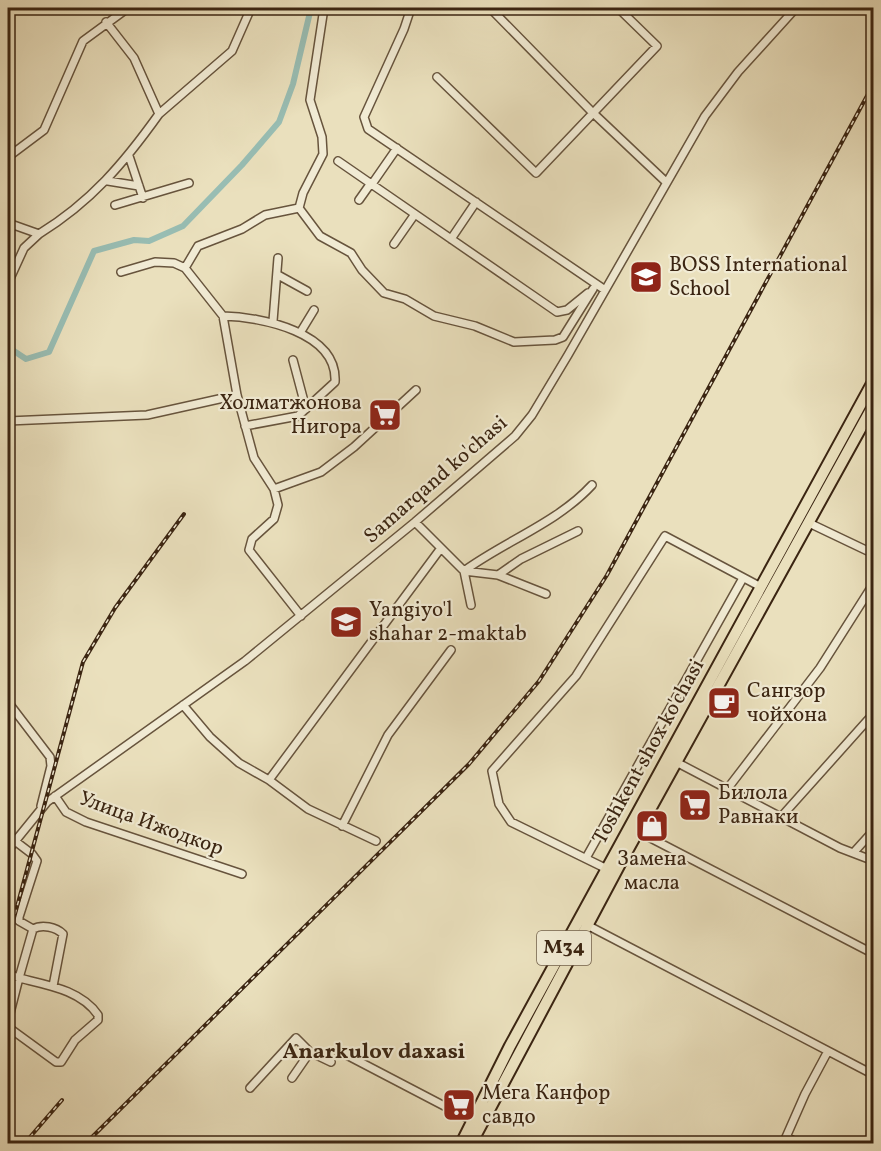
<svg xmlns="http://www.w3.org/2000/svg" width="881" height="1151" font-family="Vollkorn,serif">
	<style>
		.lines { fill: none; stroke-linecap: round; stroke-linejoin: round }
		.canal { stroke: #98bdb3; stroke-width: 6 }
		.minor-casing { stroke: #67543d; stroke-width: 10 }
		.primary-casing { stroke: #3b2512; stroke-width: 14 }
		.minor { stroke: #f1ebd4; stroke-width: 7 }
		.primary { stroke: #eae0bd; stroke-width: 10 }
		.rail-casing { stroke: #3b2512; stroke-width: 4 }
		.rail { stroke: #f1ebd4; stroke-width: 1.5; stroke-dasharray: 4.5; stroke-linecap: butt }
		.labels { text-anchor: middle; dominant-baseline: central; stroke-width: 4.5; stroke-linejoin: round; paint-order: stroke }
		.shield { fill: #f1ebd4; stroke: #72604c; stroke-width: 1.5 }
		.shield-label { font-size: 20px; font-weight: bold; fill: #3b2512 }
		.poi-label { font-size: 21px; fill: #3b2512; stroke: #f1ebd4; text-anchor: start }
		.street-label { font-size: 21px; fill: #3b2512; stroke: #f1ebd4 }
		.neighbourhood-label { font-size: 22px; font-weight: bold; fill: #3b2512; stroke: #f1ebd4 }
	</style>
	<rect width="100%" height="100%" fill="#eae0bd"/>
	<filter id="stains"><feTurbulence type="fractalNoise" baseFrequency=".00333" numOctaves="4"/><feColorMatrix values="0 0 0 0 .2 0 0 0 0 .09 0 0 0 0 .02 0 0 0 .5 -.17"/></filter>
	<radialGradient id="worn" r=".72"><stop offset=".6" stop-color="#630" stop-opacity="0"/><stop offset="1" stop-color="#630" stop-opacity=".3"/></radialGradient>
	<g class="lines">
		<path class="canal" d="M 8,347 L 26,359 L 49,352 L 94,251 L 134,240 L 149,241 L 183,226 L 242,165 L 279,122 L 293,84 L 311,8"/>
		<g class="minor-casing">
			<path id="minor" d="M 324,8 L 310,100 L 322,137 L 323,154 L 303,193 L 299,208 L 320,236 L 351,253 L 362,270 L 384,293 L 405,299 L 434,316 L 475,326 L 514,342 L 555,340 L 563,337 L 593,289
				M 411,8 L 404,29 L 364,117 L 368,129 L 605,290
				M 490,8 L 591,111 L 666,182
				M 437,77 L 536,173 L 657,46 L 618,8
				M 159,114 L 232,51 L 251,8
				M 129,156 L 143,198
				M 8,157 L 44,130 L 83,41 L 128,8
				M 338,161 L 557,312 L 567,310 L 588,293
				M 108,181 L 139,186
				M 372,184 L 397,148
				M 359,200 L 371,183
				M 115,205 L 189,183
				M 8,223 L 39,234 C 91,202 124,163 159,114 L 134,58 L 106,22
				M 451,239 L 476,202
				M 394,244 L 415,214
				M 185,268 L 198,246 L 242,229 L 265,215 L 299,208
				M 121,272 L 155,262 L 174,263 L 185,268 L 223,316 L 237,395 L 254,458 L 274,489 L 278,505 L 274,519 L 252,539 L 249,550 L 301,616
				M 278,275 L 307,291
				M 8,283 L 24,248 L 39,234
				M 223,316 C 261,317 338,332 335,382 L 298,416 L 245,426
				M 273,321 L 278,258
				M 300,333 L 314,310
				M 293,360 L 306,409
				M 8,421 L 147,415 L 237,395
				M 274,489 L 321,472 L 354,447 L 416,390
				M 415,522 L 464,571 L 471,605
				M 809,523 L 874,554
				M 464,571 C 505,541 557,523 592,485
				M 464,571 L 498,575 L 546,594
				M 498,575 L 521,559 L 578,531
				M 8,702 L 50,757 L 51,766 L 41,806
				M 183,705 L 210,737 L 239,763 L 269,780 L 308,809 L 376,841
				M 676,762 L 840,848 L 874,861
				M 269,780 L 441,548
				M 728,788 L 820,668 L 874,583
				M 55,796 L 66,812 L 86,822 L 242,874
				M 781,817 L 874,713
				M 342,826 L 388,735 L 451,650
				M 637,831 L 874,954
				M 15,841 L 32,854 L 37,861 L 19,917 L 19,921 L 33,929
				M 8,850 L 47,802 L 245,661 L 415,522 L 515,436 L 532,415 L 568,355 L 705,116 L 738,72 L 796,8
				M 855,851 L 874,830
				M 586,858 L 743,578
				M 607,869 L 511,822 L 499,804 L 492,771 L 576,676 L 665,536 L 761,587
				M 8,914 L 10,911
				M 587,925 L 874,1075
				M 8,974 L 19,978 L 33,929 C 42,924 56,927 63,934 L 53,986
				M 8,1021 L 19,978 C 47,985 81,990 98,1015 L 98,1020 L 75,1040 L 61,1062 L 56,1062 L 8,1027
				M 337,1050 L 473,1121
				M 310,1052 L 331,1062
				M 250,1088 L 296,1038 L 310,1052 L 292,1078
				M 787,1137 L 799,1144
				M 783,1144 L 805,1094 L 828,1051"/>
		</g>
		<g class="primary-casing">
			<path id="primary" d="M 461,1144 L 510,1046 L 874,380
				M 471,1144 L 621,862 L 874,404"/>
		</g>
		<use href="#minor" class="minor"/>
		<use href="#primary" class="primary"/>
		<g class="rail-casing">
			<path id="rail" d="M 8,940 L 83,662 L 115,608 L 184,514
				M 24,1144 L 62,1100
				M 85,1144 L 469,764 L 539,681 L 607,575 L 874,83"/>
		</g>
		<use href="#rail" class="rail"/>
	</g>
	<defs>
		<g id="school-square" transform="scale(1.725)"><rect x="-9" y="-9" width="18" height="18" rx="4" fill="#8f2418" stroke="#f1ebd4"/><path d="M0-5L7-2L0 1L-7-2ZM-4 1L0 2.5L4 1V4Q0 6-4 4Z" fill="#fff"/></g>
		<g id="supermarket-square" transform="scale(1.725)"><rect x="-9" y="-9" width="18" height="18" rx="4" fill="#8f2418" stroke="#f1ebd4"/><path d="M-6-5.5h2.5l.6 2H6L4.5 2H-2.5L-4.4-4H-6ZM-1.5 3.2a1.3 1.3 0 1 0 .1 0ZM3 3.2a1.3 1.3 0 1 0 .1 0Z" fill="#fff"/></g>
		<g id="cafe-square" transform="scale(1.725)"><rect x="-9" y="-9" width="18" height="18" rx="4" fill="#8f2418" stroke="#f1ebd4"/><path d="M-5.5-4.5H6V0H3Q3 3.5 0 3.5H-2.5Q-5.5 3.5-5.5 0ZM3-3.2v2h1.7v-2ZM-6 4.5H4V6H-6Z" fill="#fff"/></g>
		<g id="shop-square" transform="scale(1.725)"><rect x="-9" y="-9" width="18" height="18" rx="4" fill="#8f2418" stroke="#f1ebd4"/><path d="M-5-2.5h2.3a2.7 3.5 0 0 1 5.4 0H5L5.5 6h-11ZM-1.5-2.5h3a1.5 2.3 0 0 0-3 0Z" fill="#fff"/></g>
	</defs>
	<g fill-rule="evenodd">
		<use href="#school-square" x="646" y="277"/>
		<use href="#supermarket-square" x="385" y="415"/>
		<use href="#school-square" x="346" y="622"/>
		<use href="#cafe-square" x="724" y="703"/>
		<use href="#supermarket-square" x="695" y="805"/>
		<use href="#shop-square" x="652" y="826"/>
		<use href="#supermarket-square" x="459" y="1105"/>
	</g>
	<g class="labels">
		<rect class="shield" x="537" y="931" width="54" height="34" rx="4.5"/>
		<g class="shield-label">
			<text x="564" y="948">M34</text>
		</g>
		<g class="poi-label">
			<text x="669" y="265">BOSS International<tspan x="669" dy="24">School</tspan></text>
			<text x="362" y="403" text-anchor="end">Холматжонова<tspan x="362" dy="24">Нигора</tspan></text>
			<text x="369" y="610">Yangiyo'l<tspan x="369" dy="24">shahar 2-maktab</tspan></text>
			<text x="747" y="691">Сангзор<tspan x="747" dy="24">чойхона</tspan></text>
			<text x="718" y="793">Билола<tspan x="718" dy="24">Равнаки</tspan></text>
			<text x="652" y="859" text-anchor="middle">Замена<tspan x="652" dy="24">масла</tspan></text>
			<text x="482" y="1093">Мега Канфор<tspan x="482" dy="24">савдо</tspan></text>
		</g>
		<g class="street-label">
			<text transform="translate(436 480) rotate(-41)">Samarqand ko'chasi</text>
			<text transform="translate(649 752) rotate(-61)">Toshkent shox ko'chasi</text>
			<text transform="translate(151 824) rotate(20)">Улица Ижодкор</text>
		</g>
		<g class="neighbourhood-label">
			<text x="374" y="1052">Anarkulov daxasi</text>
		</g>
	</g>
	<rect width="881" height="1151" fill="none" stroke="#eae0bd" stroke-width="30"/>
	<rect x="9" y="9" width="863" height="1133" fill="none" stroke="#3b2512" stroke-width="3"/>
	<rect x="15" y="15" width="851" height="1121" fill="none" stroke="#3b2512" stroke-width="1.5"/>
	<rect width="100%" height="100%" filter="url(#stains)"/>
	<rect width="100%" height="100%" fill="url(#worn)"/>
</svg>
